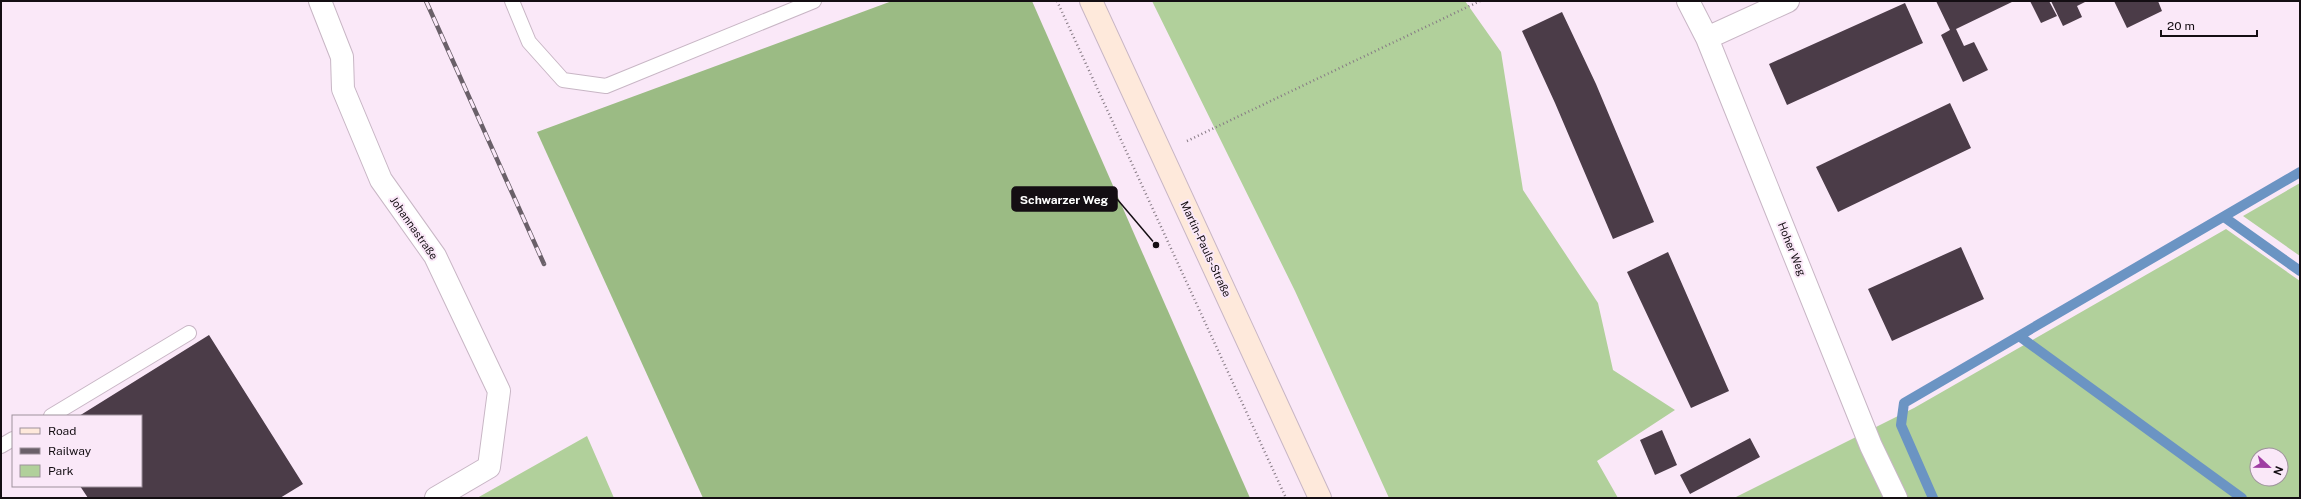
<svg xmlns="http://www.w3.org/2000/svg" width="2301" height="499" font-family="'Public Sans',sans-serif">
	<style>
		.green { fill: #b1d09b; fill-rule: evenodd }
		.forest { fill: #9bbb84 }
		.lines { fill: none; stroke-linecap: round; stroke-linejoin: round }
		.stream { stroke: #6b94c3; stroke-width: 10 }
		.building { fill: #4b3c48 }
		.lane-casing { stroke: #c8b6c5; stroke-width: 16 }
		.street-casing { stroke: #c8b6c5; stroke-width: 24 }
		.secondary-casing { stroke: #c8b6c5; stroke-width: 24 }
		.path { stroke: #867a84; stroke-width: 2.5; stroke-dasharray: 1 3; stroke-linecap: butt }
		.lane { stroke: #fff; stroke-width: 14 }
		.street { stroke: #fff; stroke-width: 22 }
		.secondary { stroke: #fee9db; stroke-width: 22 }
		.rail-casing { stroke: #6a6069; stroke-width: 4.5 }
		.rail { stroke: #fae8f8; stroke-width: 3; stroke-dasharray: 9; stroke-linecap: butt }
		.labels { text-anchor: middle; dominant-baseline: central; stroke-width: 4; stroke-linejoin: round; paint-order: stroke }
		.street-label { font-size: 11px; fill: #140e13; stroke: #fae8f8 }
		.leader { fill: none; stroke: #140e13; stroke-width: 1.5 }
		.callout-dot { fill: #140e13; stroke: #fae8f8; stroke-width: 1.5 }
		.callout { fill: #140e13; stroke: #140e13; stroke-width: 1.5 }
		.callout-label { font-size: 12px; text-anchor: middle; font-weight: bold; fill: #fff }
	</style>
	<rect width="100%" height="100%" fill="#fae8f8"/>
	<path class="green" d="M 1152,1 L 1465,1 L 1501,52 L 1523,190 L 1598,303 L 1613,370 L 1675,410 L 1597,461 L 1618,498 L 1389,498 L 1295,291 Z
		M 2300,183 L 2300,256 L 2243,216 Z
		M 2226,229 L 2300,281 L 2300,498 L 1734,498 L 1914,408 ZM 2257,455 L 2281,455 L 2281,479 L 2257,479 Z
		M 587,436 L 614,498 L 477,498 Z"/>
	<path class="forest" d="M 892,1 L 1032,1 L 1250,498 L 703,498 L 537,132 Z"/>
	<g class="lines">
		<path class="stream" d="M 2224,217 L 2300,271
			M 2019,336 L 2242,498
			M 1933,498 L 1901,425 L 1904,403 L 2300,172"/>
	</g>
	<path class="building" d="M 1936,1 L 2014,1 L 1956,29 L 1964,46 L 1974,42 L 1988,70 L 1963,82 L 1941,35 L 1950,30 Z
		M 2030,1 L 2049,1 L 2057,16 L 2041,23 Z
		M 2051,1 L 2087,1 L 2077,6 L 2082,17 L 2063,26 Z
		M 2114,1 L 2158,1 L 2162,11 L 2127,28 Z
		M 1905,3 L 1923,43 L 1787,105 L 1769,64 Z
		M 1562,12 L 1596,84 L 1654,222 L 1613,239 L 1555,103 L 1522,31 Z
		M 1950,103 L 1971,148 L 1838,212 L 1816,167 Z
		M 1961,247 L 1984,299 L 1892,341 L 1868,289 Z
		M 1668,252 L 1729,391 L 1691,408 L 1627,272 Z
		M 209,335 L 303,484 L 280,498 L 88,498 L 80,486 L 141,486 L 141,416 L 79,416 Z
		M 1662,430 L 1677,465 L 1655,475 L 1640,440 Z
		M 1750,438 L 1760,457 L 1690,494 L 1680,475 Z"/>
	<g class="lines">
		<g class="lane-casing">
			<path id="lane" d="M 512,1 L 529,42 L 563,80 L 606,86 L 814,1
				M 51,416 L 189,333
				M 1,446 L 13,439"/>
		</g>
		<g class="street-casing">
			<path id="street" d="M 320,1 L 342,57 L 343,89 L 381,180 L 435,256 L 499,391 L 489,467 L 436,498
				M 1688,1 L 1707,38 L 1871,446 L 1896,498
				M 1707,38 L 1788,1"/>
		</g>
		<g class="secondary-casing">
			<path id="secondary" d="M 1091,1 L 1320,498"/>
		</g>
		<path class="path" d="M 1057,1 L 1286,498
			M 1187,141 L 1480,1"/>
		<use href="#lane" class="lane"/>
		<use href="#street" class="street"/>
		<use href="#secondary" class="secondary"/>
		<g class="rail-casing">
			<path id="rail" d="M 426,1 L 544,264"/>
		</g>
		<use href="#rail" class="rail"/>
	</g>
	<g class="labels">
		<g class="street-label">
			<text transform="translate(414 228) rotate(55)">Johannastraße</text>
			<text transform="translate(1206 249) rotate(65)">Martin-Pauls-Straße</text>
			<text transform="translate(1792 249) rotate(68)">Hoher Weg</text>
		</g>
	</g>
	<path class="leader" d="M1156 245L1117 199"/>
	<circle class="callout-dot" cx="1156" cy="245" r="4"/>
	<rect class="callout" x="1012" y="187" width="105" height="24" rx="4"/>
	<g class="callout-label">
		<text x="1064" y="204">Schwarzer Weg</text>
	</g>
	<rect width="2301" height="499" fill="none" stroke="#140e13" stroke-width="4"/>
	<rect x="12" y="415" width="130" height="72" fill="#fae8f8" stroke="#9e919c"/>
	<rect x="20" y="428" width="20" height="6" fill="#fee9db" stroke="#9e919c"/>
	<text x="48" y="435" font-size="12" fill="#140e13">Road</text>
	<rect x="20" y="448" width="20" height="6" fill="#6a6069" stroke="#9e919c"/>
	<text x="48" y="455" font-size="12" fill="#140e13">Railway</text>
	<rect x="20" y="465" width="20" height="12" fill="#b1d09b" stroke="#9e919c"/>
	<text x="48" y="475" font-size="12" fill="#140e13">Park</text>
	<g transform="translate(2269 467) rotate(112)"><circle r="19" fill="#fae8f8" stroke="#9e919c"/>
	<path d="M0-3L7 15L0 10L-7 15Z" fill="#9f3da3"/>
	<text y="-6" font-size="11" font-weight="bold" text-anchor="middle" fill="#140e13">N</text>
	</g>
	<path d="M2161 30v6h96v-6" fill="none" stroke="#140e13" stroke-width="2"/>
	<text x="2167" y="30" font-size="12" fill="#140e13" stroke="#fae8f8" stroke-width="3" paint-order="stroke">20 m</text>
</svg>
